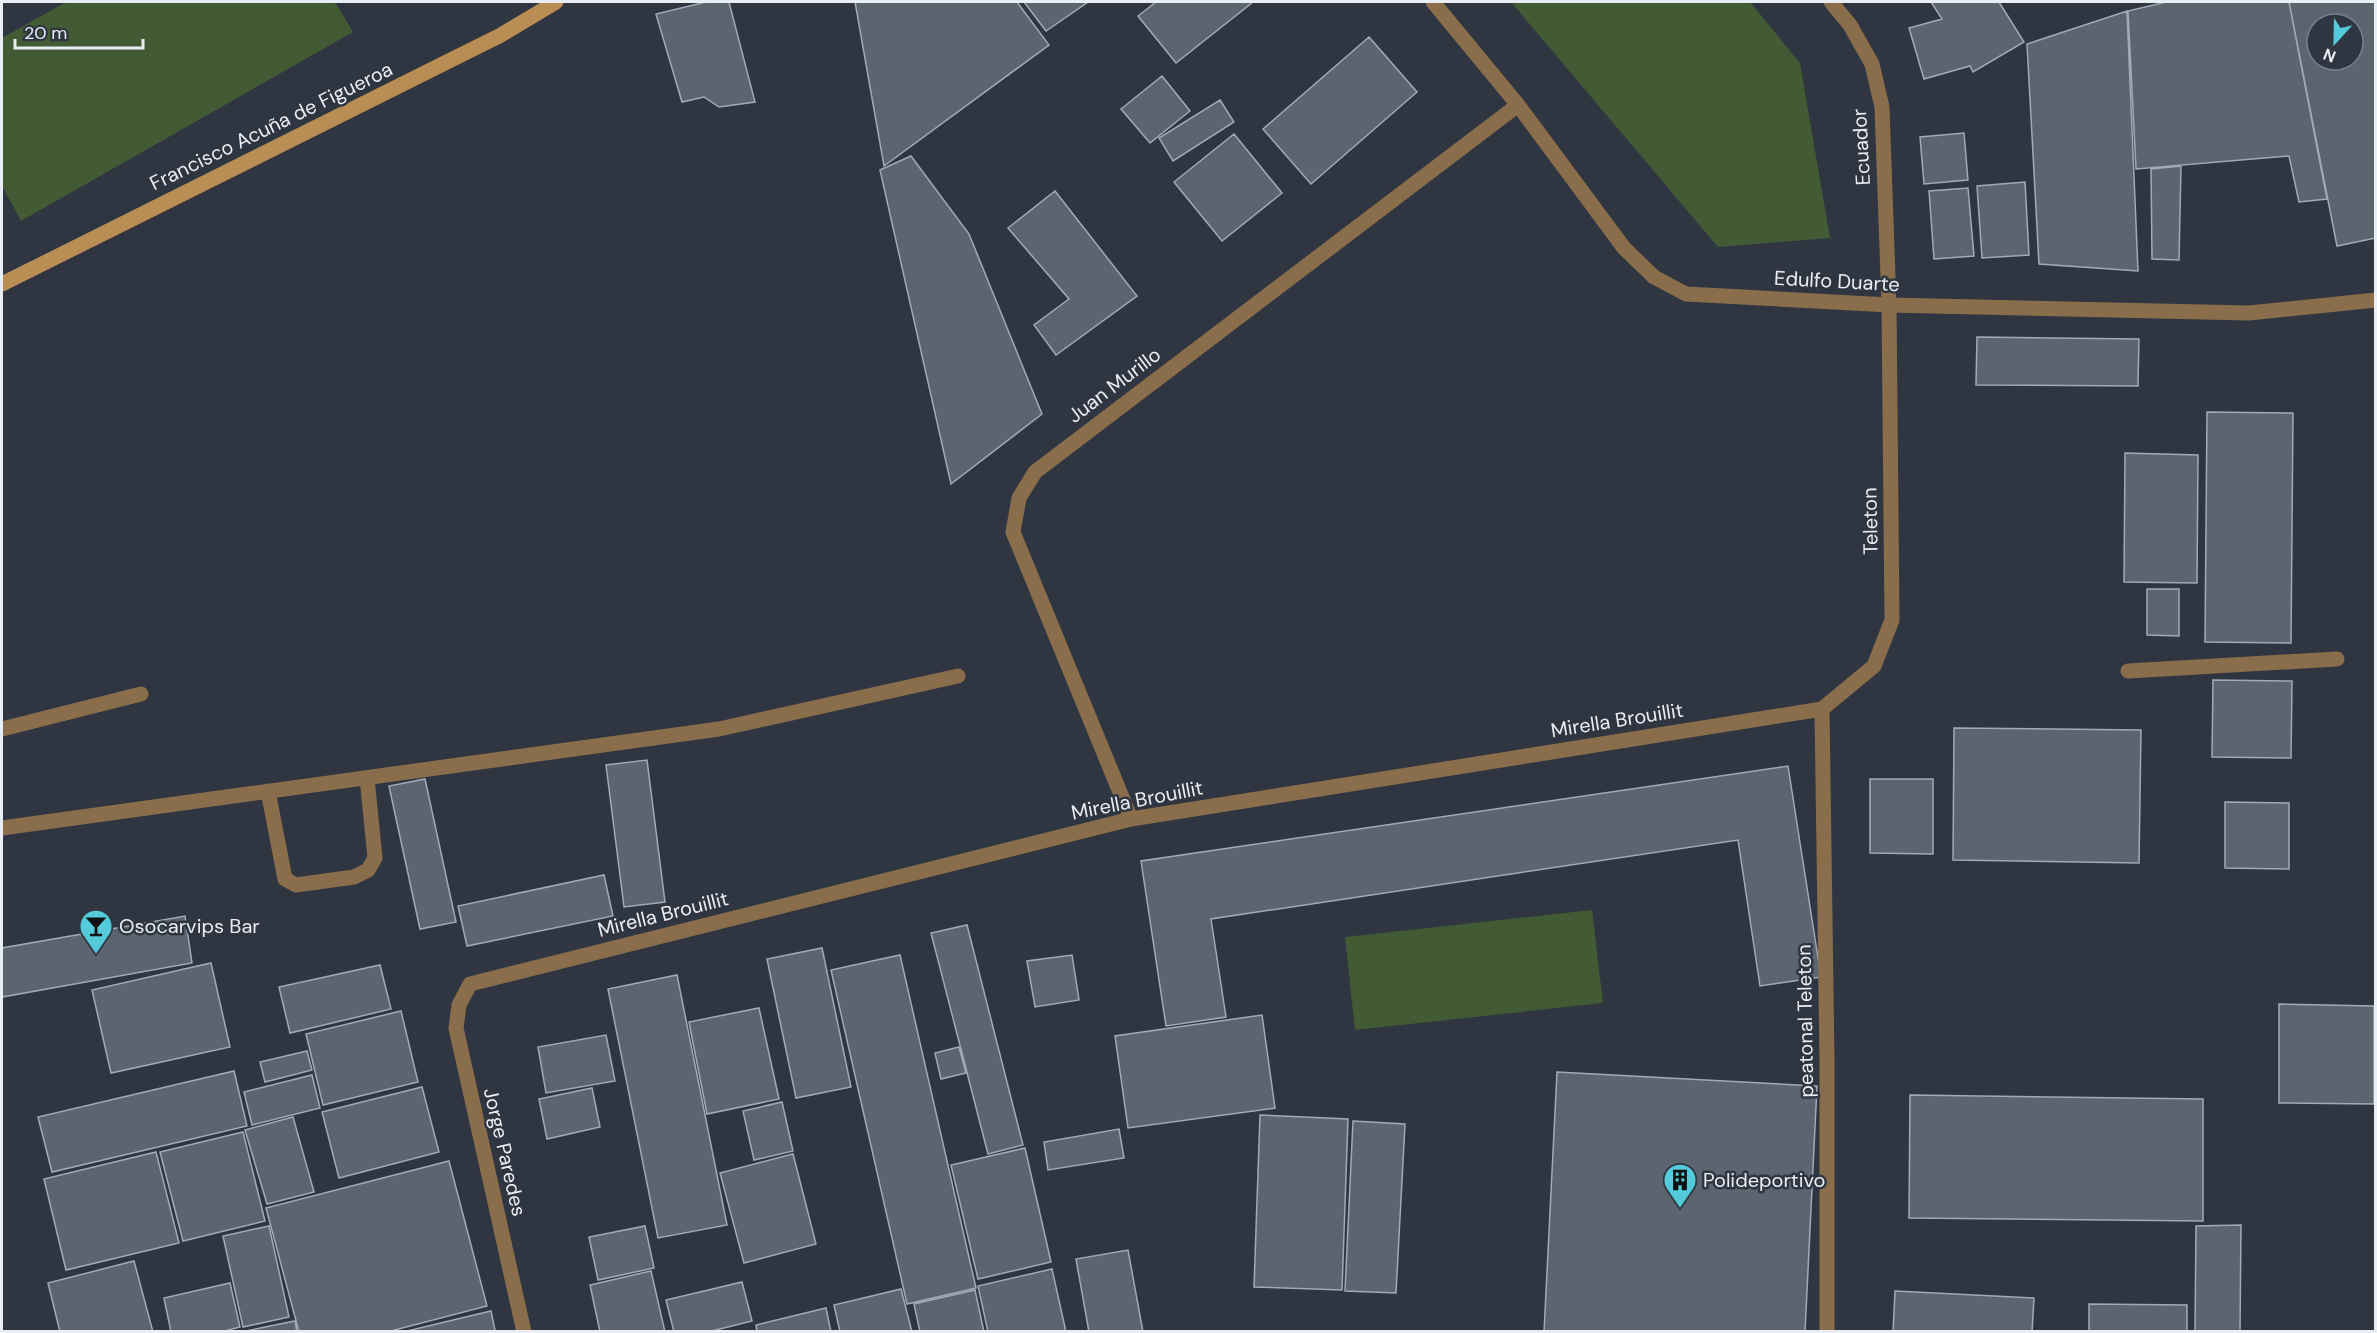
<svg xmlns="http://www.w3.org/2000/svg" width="2377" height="1333" font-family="'DM Sans',sans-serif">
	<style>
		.green { fill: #425b35 }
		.building { fill: #5c6470; stroke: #a2aab8; stroke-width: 1.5; fill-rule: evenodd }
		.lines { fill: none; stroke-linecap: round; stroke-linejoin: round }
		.lane { stroke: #8a6e4b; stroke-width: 15 }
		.street { stroke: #8a6e4b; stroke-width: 15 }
		.secondary { stroke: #b98d53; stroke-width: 15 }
		.labels { text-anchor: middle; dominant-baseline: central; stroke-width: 5; stroke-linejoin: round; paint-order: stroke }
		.street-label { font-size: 20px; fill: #e9edf4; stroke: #2f3641 }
		.poi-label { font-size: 20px; fill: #e9edf4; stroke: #2f3641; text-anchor: start }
	</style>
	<rect width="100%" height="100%" fill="#2f3641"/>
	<path class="green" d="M 66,2 L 335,2 L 353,32 L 21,221 L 2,186 L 2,38 Z
		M 1511,2 L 1750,2 L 1800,63 L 1830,238 L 1718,247 Z
		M 1592,910 L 1603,1003 L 1355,1030 L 1345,937 Z"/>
	<path class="building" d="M 706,2 L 729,2 L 755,102 L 719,107 L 704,97 L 682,102 L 656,14 Z
		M 855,2 L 1017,2 L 1049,45 L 884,166 Z
		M 1024,2 L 1088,2 L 1046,31 Z
		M 1156,2 L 1253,2 L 1176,63 L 1138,16 Z
		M 1931,2 L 1999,2 L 2024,42 L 1973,72 L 1970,66 L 1924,79 L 1909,28 L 1942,19 Z
		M 2166,2 L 2289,2 L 2327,199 L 2299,202 L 2289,156 L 2136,169 L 2128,11 Z
		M 2289,2 L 2376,2 L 2376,238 L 2337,246 ZM 2317,24 L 2353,24 L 2353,60 L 2317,60 Z
		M 2127,11 L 2138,271 L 2039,264 L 2027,44 Z
		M 1369,37 L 1417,92 L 1311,184 L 1263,129 Z
		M 1162,76 L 1190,111 L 1150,143 L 1121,109 Z
		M 1220,100 L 1234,122 L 1173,161 L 1159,138 Z
		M 1964,133 L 1968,180 L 1924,184 L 1920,137 Z
		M 1234,134 L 1282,193 L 1222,241 L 1174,182 Z
		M 911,156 L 969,234 L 1042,414 L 951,484 L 880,170 Z
		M 2181,166 L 2179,260 L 2152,259 L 2151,169 Z
		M 2025,182 L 2029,255 L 1982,258 L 1977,186 Z
		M 1968,188 L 1974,256 L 1934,259 L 1929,191 Z
		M 1055,191 L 1137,296 L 1056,355 L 1034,325 L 1069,299 L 1008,228 Z
		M 1977,337 L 2139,339 L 2138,386 L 1976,385 Z
		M 2207,412 L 2293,413 L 2291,643 L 2205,642 Z
		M 2125,453 L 2198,455 L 2197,583 L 2124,582 Z
		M 2147,589 L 2179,589 L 2179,636 L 2147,635 Z
		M 2213,680 L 2292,681 L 2291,758 L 2212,757 Z
		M 1954,728 L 2141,730 L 2139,863 L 1953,860 Z
		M 647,760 L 665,902 L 624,907 L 606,765 Z
		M 1788,766 L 1821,977 L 1760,986 L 1738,840 L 1211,919 L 1226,1017 L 1166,1026 L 1141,861 Z
		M 425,779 L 456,922 L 420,929 L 389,786 Z
		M 1870,779 L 1933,779 L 1933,854 L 1870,853 Z
		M 2225,802 L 2289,803 L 2289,869 L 2225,868 Z
		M 604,875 L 613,916 L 467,946 L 458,906 Z
		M 185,916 L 192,963 L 2,997 L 2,948 Z
		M 967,925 L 1023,1145 L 988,1154 L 931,933 Z
		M 822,948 L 851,1087 L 796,1098 L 767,959 Z
		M 900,955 L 976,1288 L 907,1304 L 831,970 Z
		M 1072,955 L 1079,1000 L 1035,1007 L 1027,961 Z
		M 211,963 L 230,1047 L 111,1073 L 92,990 Z
		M 380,965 L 391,1009 L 290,1033 L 279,987 Z
		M 677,975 L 727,1225 L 658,1238 L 608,989 Z
		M 2279,1004 L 2374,1006 L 2374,1104 L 2279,1103 Z
		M 759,1008 L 779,1099 L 707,1114 L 689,1022 Z
		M 401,1011 L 418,1082 L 323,1105 L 306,1034 Z
		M 1262,1015 L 1275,1108 L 1128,1128 L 1115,1036 Z
		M 606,1035 L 615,1081 L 546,1093 L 538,1047 Z
		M 959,1047 L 966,1073 L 941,1079 L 935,1053 Z
		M 307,1051 L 312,1070 L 265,1082 L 260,1062 Z
		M 234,1071 L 247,1126 L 52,1172 L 38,1117 Z
		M 1557,1072 L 1817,1086 L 1805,1332 L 1544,1332 Z
		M 312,1075 L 320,1108 L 252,1125 L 244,1092 Z
		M 422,1087 L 439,1152 L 339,1178 L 322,1112 Z
		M 592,1088 L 600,1127 L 547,1139 L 539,1099 Z
		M 1910,1095 L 2203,1099 L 2203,1221 L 1909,1218 Z
		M 782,1102 L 793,1151 L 754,1160 L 743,1111 Z
		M 1260,1115 L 1348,1119 L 1342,1290 L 1254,1287 Z
		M 293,1117 L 314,1192 L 267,1204 L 245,1130 Z
		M 1353,1121 L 1405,1124 L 1396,1293 L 1345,1291 Z
		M 1119,1129 L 1124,1158 L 1048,1170 L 1044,1142 Z
		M 243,1132 L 265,1221 L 183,1241 L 160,1152 Z
		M 1025,1148 L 1051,1262 L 978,1279 L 951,1165 Z
		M 156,1152 L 179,1243 L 66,1270 L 44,1179 Z
		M 793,1154 L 816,1244 L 744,1263 L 720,1173 Z
		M 449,1161 L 487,1306 L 387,1332 L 299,1332 L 266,1208 Z
		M 2241,1225 L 2240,1332 L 2195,1332 L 2196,1226 Z
		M 269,1226 L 289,1317 L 243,1327 L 223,1236 Z
		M 645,1226 L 654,1268 L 598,1280 L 589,1237 Z
		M 1128,1250 L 1143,1332 L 1089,1332 L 1076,1259 Z
		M 134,1261 L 153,1332 L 60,1332 L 48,1283 Z
		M 1052,1269 L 1066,1332 L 988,1332 L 978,1286 Z
		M 651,1271 L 665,1332 L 600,1332 L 590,1285 Z
		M 742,1282 L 752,1321 L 708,1332 L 674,1332 L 666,1300 Z
		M 230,1283 L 240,1327 L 221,1332 L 171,1332 L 164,1298 Z
		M 901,1289 L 912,1332 L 840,1332 L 834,1305 Z
		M 975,1290 L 984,1332 L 920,1332 L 914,1304 Z
		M 1895,1291 L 2034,1298 L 2032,1332 L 1893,1332 Z
		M 2089,1304 L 2187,1305 L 2187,1332 L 2089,1332 Z
		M 826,1308 L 831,1332 L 757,1332 L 756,1325 Z
		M 491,1311 L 495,1330 L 490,1332 L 403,1332 Z
		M 295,1321 L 297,1332 L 241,1332 Z"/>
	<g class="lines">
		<path class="lane" d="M 2128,671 L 2337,659
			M 1822,709 L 1827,1061 L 1827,1332
			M 2,729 L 141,694
			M 268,791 L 285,879 L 296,885 L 354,877 L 368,870 L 375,858 L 367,778
			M 2,828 L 719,729 L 958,676"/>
		<path class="street" d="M 1433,2 L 1518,105 L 1624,248 L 1654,277 L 1686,294 L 1889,305 L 2249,313 L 2376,300
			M 1131,819 L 1013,532 L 1019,498 L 1035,472 L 1518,105
			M 524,1332 L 456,1028 L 459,1005 L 470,984 L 1131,819 L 1822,709 L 1874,666 L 1892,620 L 1889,305 L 1882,107 L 1872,64 L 1850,25 L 1831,2"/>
		<path class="secondary" d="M 2,284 L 501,35 L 556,2"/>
	</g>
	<defs>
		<g id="bar-pin" transform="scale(1.725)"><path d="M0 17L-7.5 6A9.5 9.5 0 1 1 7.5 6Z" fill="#53cbdb" stroke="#2f3641"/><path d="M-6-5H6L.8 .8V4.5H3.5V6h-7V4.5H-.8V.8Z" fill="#111"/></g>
		<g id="building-pin" transform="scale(1.725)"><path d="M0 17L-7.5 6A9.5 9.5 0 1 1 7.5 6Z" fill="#53cbdb" stroke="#2f3641"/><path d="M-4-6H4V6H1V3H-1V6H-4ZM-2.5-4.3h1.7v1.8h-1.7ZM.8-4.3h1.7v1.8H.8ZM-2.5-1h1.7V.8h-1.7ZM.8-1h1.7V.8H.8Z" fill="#111"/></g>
	</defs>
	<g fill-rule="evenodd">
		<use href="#bar-pin" x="96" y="926"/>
		<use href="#building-pin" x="1680" y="1180"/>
	</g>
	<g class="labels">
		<g class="street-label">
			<text transform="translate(271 126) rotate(-26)">Francisco Acuña de Figueroa</text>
			<text transform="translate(1861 147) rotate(-93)">Ecuador</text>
			<text transform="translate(1837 281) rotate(3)">Edulfo Duarte</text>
			<text transform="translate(1114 385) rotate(-37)">Juan Murillo</text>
			<text transform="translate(1870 521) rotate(-91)">Teleton</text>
			<text transform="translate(1617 720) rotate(-9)">Mirella Brouillit</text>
			<text transform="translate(1137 800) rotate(-11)">Mirella Brouillit</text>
			<text transform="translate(663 914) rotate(-14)">Mirella Brouillit</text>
			<text transform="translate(1805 1021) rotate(-91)">peatonal Teleton</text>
			<text transform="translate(505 1152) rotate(77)">Jorge Paredes</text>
		</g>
		<g class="poi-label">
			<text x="119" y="926">Osocarvips Bar</text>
			<text x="1703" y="1180">Polideportivo</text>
		</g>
	</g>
	<rect width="2377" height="1333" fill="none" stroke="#e9edf4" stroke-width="6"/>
	<g transform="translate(2335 42) rotate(202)"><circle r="28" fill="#2f3641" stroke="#797f89" stroke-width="1.5"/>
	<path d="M0-4.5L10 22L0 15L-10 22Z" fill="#53cbdb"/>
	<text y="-9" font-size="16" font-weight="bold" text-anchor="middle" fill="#e9edf4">N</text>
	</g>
	<path d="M15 39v9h128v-9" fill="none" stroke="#e9edf4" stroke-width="3"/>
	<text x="24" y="39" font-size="18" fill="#e9edf4" stroke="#2f3641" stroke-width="4.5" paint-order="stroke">20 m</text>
</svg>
